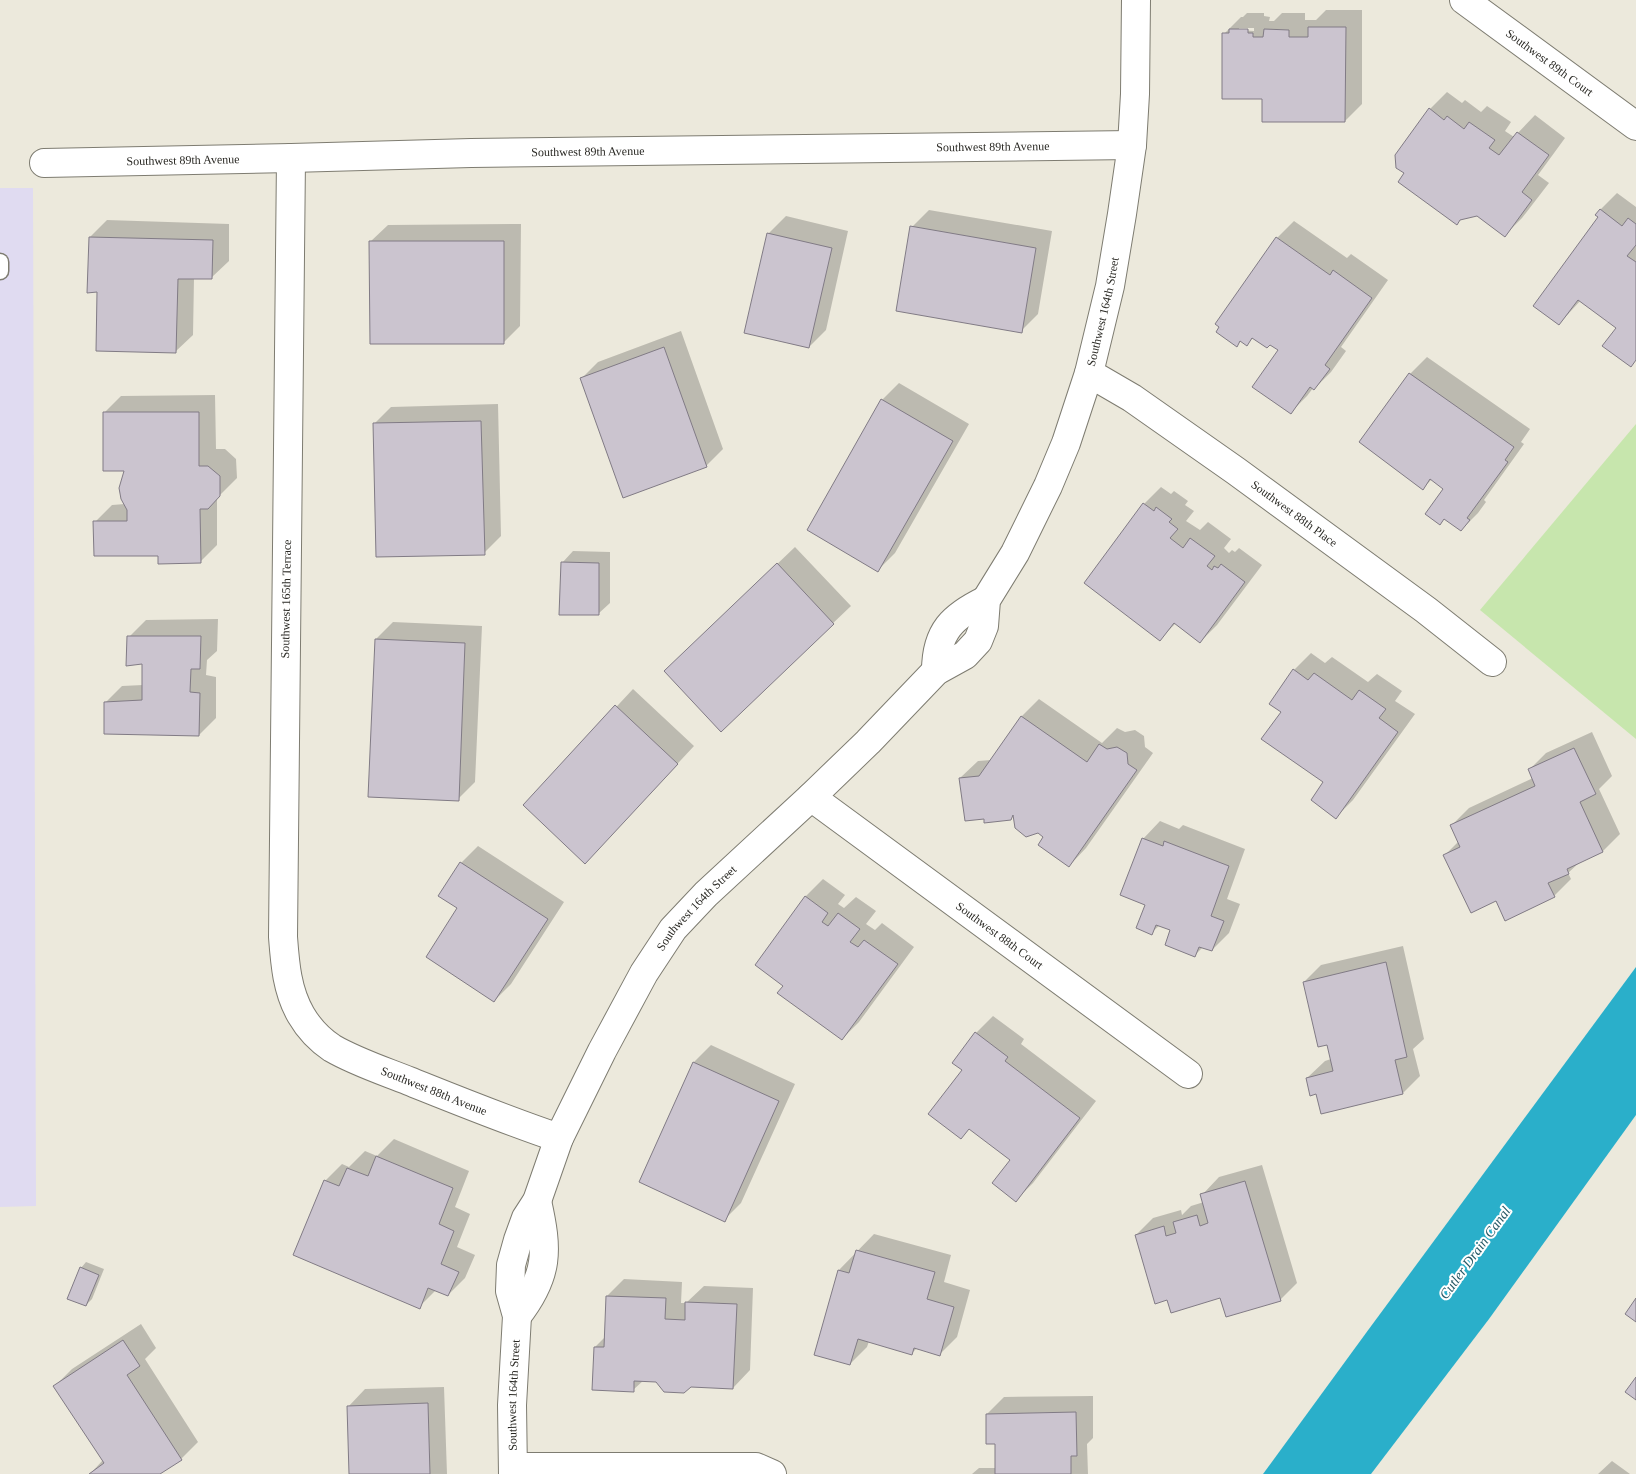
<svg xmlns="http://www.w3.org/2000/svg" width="1636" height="1474" font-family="'Times New Roman',serif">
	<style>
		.education { fill: #e0dbf1 }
		.green { fill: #c7e6ad }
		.water { fill: #2aafca }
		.shadow { fill: #0003; fill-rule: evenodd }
		.building { fill: #cbc4cf; stroke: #817b85 }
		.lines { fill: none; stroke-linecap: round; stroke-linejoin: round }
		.lane-casing { stroke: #7e7c71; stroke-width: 19 }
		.street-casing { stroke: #7e7c71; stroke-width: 30 }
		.lane { stroke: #fff; stroke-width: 16 }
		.street { stroke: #fff; stroke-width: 28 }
		.labels { text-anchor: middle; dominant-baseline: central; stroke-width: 4; stroke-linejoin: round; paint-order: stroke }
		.street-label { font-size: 12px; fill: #2a2924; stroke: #fff }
		.water-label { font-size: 14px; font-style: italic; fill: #275a67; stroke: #fff }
	</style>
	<rect width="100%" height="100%" fill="#ece9dc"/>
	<path class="education" d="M 0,188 L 33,188 L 36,1206 L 0,1207 Z"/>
	<path class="green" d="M 1636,424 L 1636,739 L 1480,610 Z"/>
	<path class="water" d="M 1636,967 L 1636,1115 L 1489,1319 L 1371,1474 L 1263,1474 L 1366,1333 Z"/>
	<path class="shadow" d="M 1326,10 L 1362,10 L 1362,104 L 1345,121 L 1264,98 L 1224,34 L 1241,17 L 1243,17 L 1247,13 L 1264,13 L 1264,16 L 1270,17 L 1269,21 L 1274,21 L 1282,13 L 1305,13 L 1305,20 L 1316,20 ZM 1239,28 L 1254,28 L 1254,31 L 1239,30 Z
		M 1447,92 L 1462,103 L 1465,100 L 1481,112 L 1487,106 L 1511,122 L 1505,131 L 1514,137 L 1535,115 L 1565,138 L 1538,175 L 1549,183 L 1522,218 L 1505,235 L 1478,215 L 1406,173 L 1430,109 Z
		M 1617,193 L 1636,207 L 1636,360 L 1618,328 L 1581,300 L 1559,324 L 1600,216 L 1600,210 Z
		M 929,210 L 1052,231 L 1038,314 L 1021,331 L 912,227 Z
		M 786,216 L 848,231 L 826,330 L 809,347 L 768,234 Z
		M 107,220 L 229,224 L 229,261 L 211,278 L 194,278 L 193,335 L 175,352 L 99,291 L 90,237 Z
		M 1294,221 L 1347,258 L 1351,254 L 1388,280 L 1341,347 L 1346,351 L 1331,372 L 1314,389 L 1313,388 L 1307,396 L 1290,413 L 1280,350 L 1254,337 L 1247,344 L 1241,341 L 1237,345 L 1217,324 L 1277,238 Z
		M 521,224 L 520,326 L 503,343 L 370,242 L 388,225 Z
		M 681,331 L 723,449 L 706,466 L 581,379 L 598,362 Z
		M 1427,357 L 1530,429 L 1521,442 L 1524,444 L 1484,500 L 1486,502 L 1478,513 L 1461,530 L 1445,518 L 1440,523 L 1444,488 L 1432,479 L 1423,488 L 1361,442 L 1410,374 Z
		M 899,383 L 969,424 L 895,553 L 878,570 L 882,400 Z
		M 215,395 L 216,449 L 225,449 L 236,459 L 237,478 L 217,498 L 217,545 L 200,562 L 160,555 L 95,522 L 112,505 L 125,504 L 125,470 L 104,413 L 121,396 Z
		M 498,404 L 501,536 L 484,553 L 374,424 L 391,407 Z
		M 1161,487 L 1171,494 L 1174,491 L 1188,501 L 1185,505 L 1194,511 L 1186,521 L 1200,530 L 1208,522 L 1231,539 L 1224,548 L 1229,553 L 1232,550 L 1235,552 L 1239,548 L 1262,565 L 1217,625 L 1200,642 L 1176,623 L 1160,639 L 1144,504 Z
		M 795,547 L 851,606 L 721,730 L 683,654 Z
		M 573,551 L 610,552 L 610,603 L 598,614 L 562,563 Z
		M 218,619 L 217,651 L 207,660 L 206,675 L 216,677 L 216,718 L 199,735 L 105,703 L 122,686 L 143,685 L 144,662 L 129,637 L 146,620 Z
		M 393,622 L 482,626 L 475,782 L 458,799 L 376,639 Z
		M 1311,653 L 1325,663 L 1332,657 L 1368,682 L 1377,674 L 1402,691 L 1395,701 L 1415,714 L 1353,800 L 1336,817 L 1325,782 L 1283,712 L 1294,670 Z
		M 633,689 L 694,746 L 602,845 L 525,805 Z
		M 1039,699 L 1102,743 L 1117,728 L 1125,732 L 1135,730 L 1144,736 L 1145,747 L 1153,753 L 1086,848 L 1069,866 L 1045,837 L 1014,815 L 1010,819 L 985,818 L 960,778 L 978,761 L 991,760 L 1022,716 Z
		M 1592,732 L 1612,776 L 1599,789 L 1620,834 L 1603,851 L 1581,861 L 1568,873 L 1571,879 L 1554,896 L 1497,900 L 1445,855 L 1459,841 L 1452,825 L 1469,808 L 1533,778 L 1529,770 L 1546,753 Z
		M 1160,821 L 1179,829 L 1183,825 L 1245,849 L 1227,899 L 1240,904 L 1229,933 L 1212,950 L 1203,947 L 1195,955 L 1172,929 L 1160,925 L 1151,933 L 1146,905 L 1143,839 Z
		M 478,846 L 564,902 L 511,984 L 494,1001 L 459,908 L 461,863 Z
		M 823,879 L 845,895 L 838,904 L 844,908 L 856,897 L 876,911 L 866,924 L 875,930 L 882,923 L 914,947 L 859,1022 L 842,1039 L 784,985 L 756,965 L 806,896 Z
		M 1403,946 L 1424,1039 L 1413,1049 L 1420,1076 L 1403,1093 L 1322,1112 L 1317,1093 L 1307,1078 L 1325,1061 L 1331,1059 L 1328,1044 L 1304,982 L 1321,965 Z
		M 993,1016 L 1024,1039 L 1021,1044 L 1096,1101 L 1033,1183 L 1016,1200 L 1011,1160 L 970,1128 L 961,1137 L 964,1070 L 954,1063 L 976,1033 Z
		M 711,1045 L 795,1084 L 741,1203 L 724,1220 L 640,1181 L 694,1062 Z
		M 394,1139 L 469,1171 L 455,1207 L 470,1214 L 457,1247 L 475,1255 L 465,1278 L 448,1295 L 436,1290 L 419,1307 L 325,1181 L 342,1164 L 349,1167 L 365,1151 L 377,1156 Z
		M 1262,1165 L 1297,1283 L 1280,1300 L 1221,1296 L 1167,1299 L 1136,1235 L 1153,1218 L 1181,1210 L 1182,1215 L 1191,1206 L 1204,1202 L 1202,1195 L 1219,1177 Z
		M 874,1234 L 951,1255 L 944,1282 L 970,1290 L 957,1337 L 940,1354 L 917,1348 L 912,1353 L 869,1341 L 867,1347 L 850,1364 L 839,1270 Z
		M 86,1262 L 104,1269 L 92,1299 L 86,1305 L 81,1268 Z
		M 624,1279 L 682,1282 L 681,1303 L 686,1303 L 704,1286 L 753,1288 L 750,1370 L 733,1388 L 644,1380 L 633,1390 L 595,1347 L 606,1336 L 607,1296 Z
		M 141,1324 L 156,1348 L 145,1359 L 198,1442 L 181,1459 L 158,1474 L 90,1474 L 103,1460 L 55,1386 L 72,1369 Z
		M 444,1387 L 447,1474 L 350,1474 L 348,1407 L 365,1389 Z
		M 1093,1396 L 1093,1438 L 1087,1444 L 1088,1474 L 972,1474 L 979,1468 L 996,1468 L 996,1442 L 987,1414 L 1004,1397 Z
		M 1612,1461 L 1630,1474 L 1598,1474 Z"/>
	<path class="building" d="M 1308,27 L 1346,27 L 1345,122 L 1262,122 L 1262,99 L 1222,99 L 1222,33 L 1229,33 L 1229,29 L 1248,29 L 1248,33 L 1253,33 L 1253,37 L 1263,37 L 1264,29 L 1289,30 L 1289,37 L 1308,37 Z
		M 1429,108 L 1444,120 L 1447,116 L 1464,129 L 1469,122 L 1495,140 L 1489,148 L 1499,155 L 1517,132 L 1549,155 L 1522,192 L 1532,200 L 1505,237 L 1477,216 L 1460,220 L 1457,225 L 1398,182 L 1404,173 L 1396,168 L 1395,155 Z
		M 1600,209 L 1622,226 L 1628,218 L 1636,224 L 1636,245 L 1627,256 L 1636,262 L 1636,360 L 1631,367 L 1602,346 L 1616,328 L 1578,300 L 1559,325 L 1533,306 L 1598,217 L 1595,215 Z
		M 910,226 L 1036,248 L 1022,333 L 896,311 Z
		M 767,233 L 832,248 L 809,348 L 744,333 Z
		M 89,237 L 213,240 L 212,279 L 178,279 L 176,353 L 96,351 L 97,292 L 87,293 Z
		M 1276,237 L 1330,275 L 1333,270 L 1372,298 L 1325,365 L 1330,369 L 1314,390 L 1310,387 L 1291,414 L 1252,387 L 1278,350 L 1270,345 L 1267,348 L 1252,338 L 1247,346 L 1240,341 L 1237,347 L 1216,332 L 1219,327 L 1215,324 Z
		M 369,241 L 504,241 L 504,344 L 370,344 Z
		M 664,347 L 707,467 L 623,498 L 580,378 Z
		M 1409,373 L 1514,447 L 1505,460 L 1508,462 L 1467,518 L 1470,520 L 1461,531 L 1444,519 L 1440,525 L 1425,514 L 1443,489 L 1430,479 L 1423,490 L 1359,442 Z
		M 881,399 L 953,441 L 878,572 L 807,530 Z
		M 103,412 L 199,412 L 199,466 L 208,466 L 220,476 L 220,496 L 208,509 L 200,509 L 201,563 L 158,564 L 158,556 L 94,556 L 93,521 L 127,521 L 127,510 L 121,499 L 119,488 L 124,471 L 103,471 Z
		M 481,421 L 485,555 L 376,557 L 373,423 Z
		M 1143,503 L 1154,511 L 1156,507 L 1172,519 L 1169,522 L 1178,529 L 1170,538 L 1183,548 L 1190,538 L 1215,556 L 1207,566 L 1212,570 L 1214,566 L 1218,568 L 1221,564 L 1245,582 L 1200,643 L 1174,623 L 1160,641 L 1084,583 Z
		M 561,562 L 599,563 L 599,615 L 559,615 Z
		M 777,563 L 834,624 L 721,732 L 664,671 Z
		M 127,636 L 201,636 L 200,669 L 191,669 L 190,692 L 200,693 L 199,736 L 104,734 L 104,702 L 142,700 L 142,664 L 126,666 Z
		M 375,639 L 465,643 L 459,801 L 368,797 Z
		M 1293,669 L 1308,680 L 1314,673 L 1352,700 L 1359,690 L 1386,709 L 1379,718 L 1398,732 L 1336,819 L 1311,800 L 1323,782 L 1261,739 L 1281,712 L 1269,704 Z
		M 615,705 L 678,764 L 585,864 L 523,805 Z
		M 1021,716 L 1087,762 L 1099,744 L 1107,749 L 1117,747 L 1127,753 L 1128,764 L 1137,770 L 1069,867 L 1038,845 L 1043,837 L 1038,833 L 1026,837 L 1015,828 L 1013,815 L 1011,820 L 984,823 L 984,819 L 965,821 L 959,778 L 979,776 Z
		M 1574,748 L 1596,794 L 1580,802 L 1603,852 L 1567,869 L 1569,874 L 1548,883 L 1555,897 L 1505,921 L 1496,901 L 1471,913 L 1443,855 L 1460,847 L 1450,825 L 1535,786 L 1528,769 Z
		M 1142,838 L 1163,846 L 1164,841 L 1229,866 L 1211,916 L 1224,921 L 1212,951 L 1199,947 L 1195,957 L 1165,945 L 1170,930 L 1156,925 L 1152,935 L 1136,928 L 1145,905 L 1120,895 Z
		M 460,862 L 548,919 L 494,1002 L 426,957 L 457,908 L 438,896 Z
		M 805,896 L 828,913 L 822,922 L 828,926 L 838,913 L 860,929 L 850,942 L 858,947 L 864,940 L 898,964 L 842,1040 L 777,993 L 783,986 L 755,965 Z
		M 1386,962 L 1407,1057 L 1395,1060 L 1403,1094 L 1321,1114 L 1316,1094 L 1310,1096 L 1306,1078 L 1333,1071 L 1327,1045 L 1318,1047 L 1303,982 Z
		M 975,1032 L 1008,1057 L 1005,1061 L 1080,1118 L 1016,1202 L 992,1183 L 1010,1160 L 969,1129 L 961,1139 L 928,1114 L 962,1070 L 952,1063 Z
		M 693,1062 L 779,1101 L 725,1222 L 639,1182 Z
		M 376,1156 L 453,1188 L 439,1224 L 454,1231 L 441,1264 L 459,1272 L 448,1296 L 428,1288 L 420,1309 L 293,1255 L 324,1180 L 339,1186 L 347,1168 L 368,1176 Z
		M 1245,1181 L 1281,1301 L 1226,1317 L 1220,1298 L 1171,1313 L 1167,1300 L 1155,1304 L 1135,1235 L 1164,1226 L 1166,1236 L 1176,1233 L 1173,1222 L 1197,1215 L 1200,1226 L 1208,1223 L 1200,1194 Z
		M 856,1250 L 935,1272 L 927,1299 L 954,1307 L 940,1356 L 914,1348 L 912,1355 L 858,1339 L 850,1365 L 814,1355 L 838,1270 L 849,1273 Z
		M 80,1267 L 99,1275 L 86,1306 L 67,1299 Z
		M 606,1296 L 666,1298 L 665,1319 L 685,1320 L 685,1302 L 737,1304 L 733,1389 L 691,1387 L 684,1393 L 664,1392 L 656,1382 L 634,1381 L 634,1392 L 592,1390 L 594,1347 L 604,1347 Z
		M 1636,1298 L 1636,1322 L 1625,1314 Z
		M 123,1340 L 140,1366 L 127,1375 L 182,1460 L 160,1474 L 89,1474 L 104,1463 L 53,1386 Z
		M 1636,1377 L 1636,1400 L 1625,1392 Z
		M 428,1403 L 430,1474 L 349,1474 L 347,1406 Z
		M 1076,1412 L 1077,1456 L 1071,1456 L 1071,1474 L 995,1474 L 995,1444 L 986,1444 L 986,1414 Z"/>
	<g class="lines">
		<g class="lane-casing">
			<path id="lane" d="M 0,262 L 0,271"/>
		</g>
		<g class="street-casing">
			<g id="street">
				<path id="s1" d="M 1464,0 L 1636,126"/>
				<path id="s2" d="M 291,158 L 283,937 C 285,964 287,991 301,1015 C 308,1027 320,1040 332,1048 C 356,1062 384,1071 409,1081 C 459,1101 508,1121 559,1138"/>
				<path id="s3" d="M 44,163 L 291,158 L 471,153 L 1132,145"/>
				<path id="s4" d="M 1089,373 L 1132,398 L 1236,471 L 1426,610 L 1492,662"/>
				<path d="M 936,671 C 936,631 953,616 986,600"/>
				<path id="s5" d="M 811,797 L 1188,1074"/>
				<path d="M 517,1316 C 549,1275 548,1250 537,1201"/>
				<path d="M 513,1467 L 756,1467 L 772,1474"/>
				<path id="s6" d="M 513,1474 L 512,1405 L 517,1316 L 510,1291 L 511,1265 L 518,1240 L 526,1218 L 537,1201 L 559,1138 L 602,1051 L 644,973 L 673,929 L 706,894 L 811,797 L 868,742 L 936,671 L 965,655 L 978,641 L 984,626 L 986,600 L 1015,553 L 1048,486 L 1066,443 L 1089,373 L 1110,286 L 1122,214 L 1132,145 L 1135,94 L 1136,0"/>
			</g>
		</g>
		<use href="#lane" class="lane"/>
		<use href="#street" class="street"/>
	</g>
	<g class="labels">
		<g class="street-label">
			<text stroke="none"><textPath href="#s1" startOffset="106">Southwest 89th Court</textPath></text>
			<text stroke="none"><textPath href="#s3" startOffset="949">Southwest 89th Avenue</textPath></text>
			<text stroke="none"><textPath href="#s3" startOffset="544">Southwest 89th Avenue</textPath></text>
			<text stroke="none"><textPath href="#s3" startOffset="139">Southwest 89th Avenue</textPath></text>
			<text stroke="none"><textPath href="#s6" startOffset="1361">Southwest 164th Street</textPath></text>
			<text stroke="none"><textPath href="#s4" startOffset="249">Southwest 88th Place</textPath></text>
			<text transform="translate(286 599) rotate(-89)">Southwest 165th Terrace</text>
			<text stroke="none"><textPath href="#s6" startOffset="616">Southwest 164th Street</textPath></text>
			<text stroke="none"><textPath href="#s5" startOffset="234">Southwest 88th Court</textPath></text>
			<text stroke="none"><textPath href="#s2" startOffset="1016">Southwest 88th Avenue</textPath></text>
			<text stroke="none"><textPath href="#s6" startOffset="79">Southwest 164th Street</textPath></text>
		</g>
		<g class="water-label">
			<text transform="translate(1475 1253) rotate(-54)">Cutler Drain Canal</text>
		</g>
	</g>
</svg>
